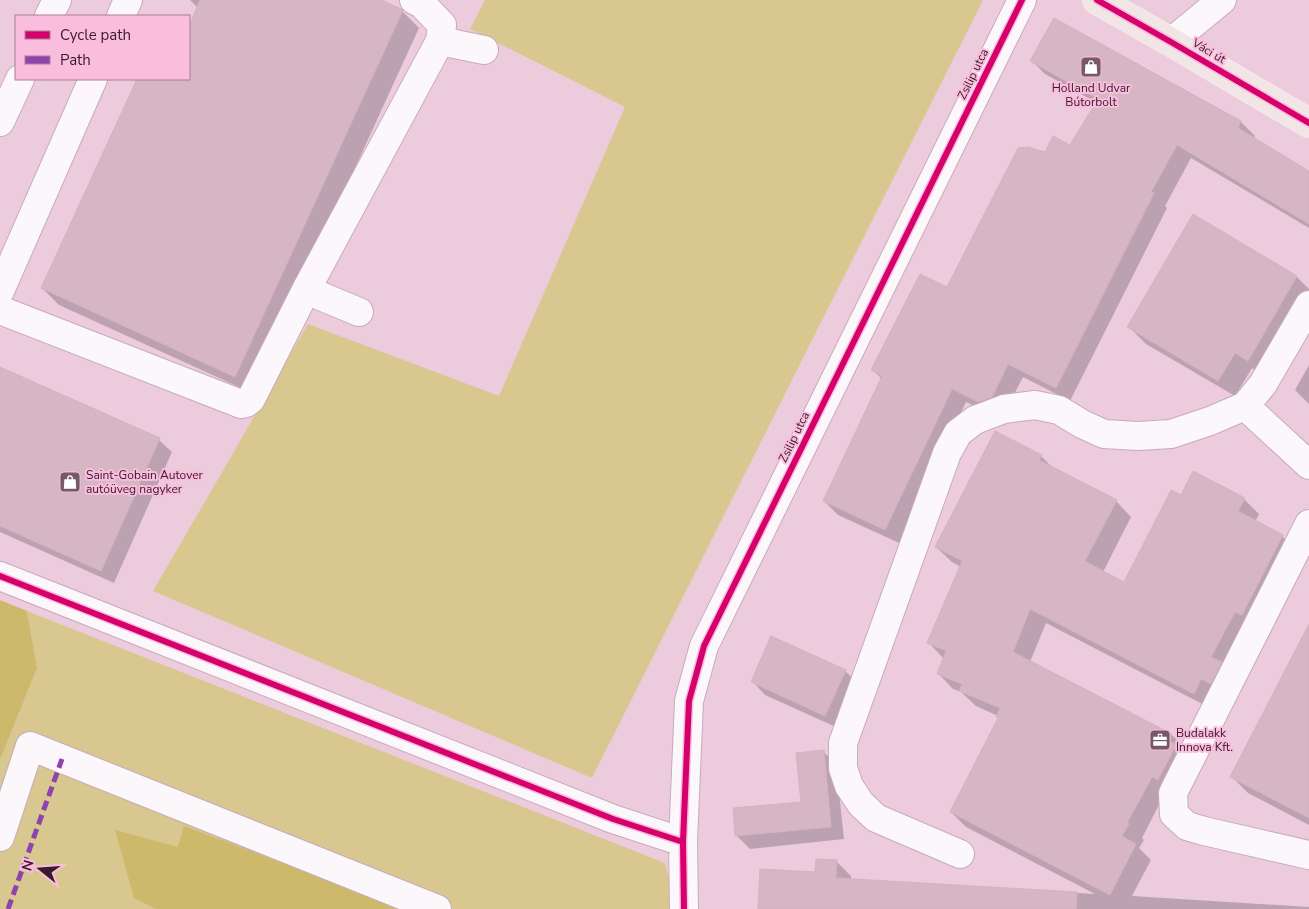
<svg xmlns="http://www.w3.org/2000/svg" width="1309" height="909" font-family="'Nunito Sans',sans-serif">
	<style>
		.green { fill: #d9c790 }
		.forest { fill: #ccb96b }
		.shadow { fill: #0003 }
		.building { fill: #d5b6c2; stroke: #d2b3be }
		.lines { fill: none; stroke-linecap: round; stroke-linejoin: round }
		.minor-casing { stroke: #c7abba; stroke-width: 30 }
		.major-casing { stroke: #f6e8ef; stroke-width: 30 }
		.minor { stroke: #fcf7fa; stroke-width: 28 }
		.major { stroke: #f1e6e5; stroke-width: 28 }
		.quiet { stroke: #8e44ad; stroke-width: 5; stroke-dasharray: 10 5; stroke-linecap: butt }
		.cycleway-casing { stroke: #fabddd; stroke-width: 9 }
		.cycleway { stroke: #d6006c; stroke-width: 6 }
		.labels { text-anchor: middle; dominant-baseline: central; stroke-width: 4; stroke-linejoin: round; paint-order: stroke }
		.street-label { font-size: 12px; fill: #371b2b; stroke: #fabddd }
		.poi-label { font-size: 12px; fill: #371b2b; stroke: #fabddd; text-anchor: start }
	</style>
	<rect width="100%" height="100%" fill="#eccbdc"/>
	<path class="green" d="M 485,0 L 983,0 L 592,778 L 153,591 L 308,324 L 499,396 L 625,107 L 470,29 Z
		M 27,611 L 665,863 L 676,909 L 0,909 L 0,760 L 37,668 Z"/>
	<path class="forest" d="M 0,600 L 27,611 L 37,668 L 0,760 Z
		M 184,826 L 406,909 L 156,909 L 134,898 L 115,830 L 178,847 Z"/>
	<path class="shadow" d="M 190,0 L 378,0 L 402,11 L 419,28 L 252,393 L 59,305 L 42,288 L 138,79 L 189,79 L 189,29 L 198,8 Z
		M 1054,20 L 1241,122 L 1255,136 L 1253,139 L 1309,172 L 1309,228 L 1191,158 L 1165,206 L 1167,208 L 1070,401 L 1023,377 L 1006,410 L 993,415 L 966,402 L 899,543 L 838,515 L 824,501 L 882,379 L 873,370 L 948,289 L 1045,154 L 1071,147 L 1097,103 L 1045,74 L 1031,60 Z
		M 1194,216 L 1297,277 L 1309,289 L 1309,301 L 1265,376 L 1252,368 L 1235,396 L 1146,344 L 1129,327 Z
		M 1309,365 L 1309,404 L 1295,390 Z
		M 0,369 L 159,440 L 172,452 L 114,583 L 0,532 Z
		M 1041,456 L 1055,470 L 1116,501 L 1131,517 L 1103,572 L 1125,583 L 1181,496 L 1244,499 L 1259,514 L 1255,522 L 1282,536 L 1298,551 L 1210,708 L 1046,623 L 1030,662 L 1172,735 L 1187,750 L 1142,838 L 1144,840 L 1139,848 L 1151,860 L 1132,896 L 1309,907 L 1309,909 L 759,909 L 836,861 L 851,876 L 851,880 L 1095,894 L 966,827 L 951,812 L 1000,719 L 998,716 L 976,706 L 961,692 L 953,689 L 938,673 L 944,659 L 929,643 L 961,567 L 952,562 L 936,547 Z
		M 1309,626 L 1309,825 L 1248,793 L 1232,777 Z
		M 845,671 L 858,683 L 838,728 L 765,695 L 753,682 Z
		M 824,752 L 836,765 L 844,839 L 750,849 L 737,836 L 802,803 Z"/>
	<path class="building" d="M 200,0 L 382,0 L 403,10 L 235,377 L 41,288 L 137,79 L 189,79 L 189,26 Z
		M 1054,18 L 1241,121 L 1238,128 L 1309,171 L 1309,224 L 1177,145 L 1151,192 L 1154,193 L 1056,388 L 1008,364 L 992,397 L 978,402 L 952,389 L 885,530 L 823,501 L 882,376 L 871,370 L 920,274 L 947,287 L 1018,148 L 1028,147 L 1045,152 L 1053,136 L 1070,145 L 1098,99 L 1030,61 Z
		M 1193,214 L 1297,276 L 1248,361 L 1235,353 L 1218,381 L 1127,327 Z
		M 0,367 L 160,438 L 101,571 L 0,526 Z
		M 995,431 L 1042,455 L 1039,460 L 1117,500 L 1085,561 L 1124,582 L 1171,490 L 1181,495 L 1193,471 L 1245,498 L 1238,511 L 1283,535 L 1242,615 L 1235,612 L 1211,657 L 1222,662 L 1211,684 L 1201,679 L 1194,694 L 1030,609 L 1013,652 L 1172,734 L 1169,741 L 1176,745 L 1158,780 L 1152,777 L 1127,823 L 1129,824 L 1122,836 L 1136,844 L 1110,895 L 950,812 L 998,718 L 996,717 L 1000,708 L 959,691 L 962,684 L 937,674 L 946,651 L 927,643 L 962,561 L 935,547 Z
		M 1309,624 L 1309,818 L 1230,777 Z
		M 771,636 L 846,670 L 825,716 L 751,682 Z
		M 824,750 L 831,827 L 735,836 L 733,808 L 801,802 L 796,753 Z
		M 816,859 L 837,860 L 836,878 L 1077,892 L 1076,909 L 758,909 L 760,869 L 815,872 Z"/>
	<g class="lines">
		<g class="minor-casing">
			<path id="minor" d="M 49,16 L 57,0
				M 121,16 L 128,0
				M 440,41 L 484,50
				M 1171,42 L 1222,0
				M 0,122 L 20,79
				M 306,290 L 359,312
				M 0,291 L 93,79
				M 0,310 L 241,404 L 246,403 L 251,399 L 306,290 L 440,41 L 442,25 L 422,4 L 414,0
				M 1245,406 L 1309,465
				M 1309,524 L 1173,793 L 1174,814 L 1187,826 L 1204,831 L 1309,855
				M 0,576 L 613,819 L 683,842
				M 0,837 L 30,746 L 437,909
				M 960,854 L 876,818 L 861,804 L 849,786 L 843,768 L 843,743 L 947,453 L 958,433 L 975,420 L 1004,409 L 1035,405 L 1059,410 L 1082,424 L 1104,434 L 1138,436 L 1171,434 L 1210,421 L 1245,406 L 1263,384 L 1309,305
				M 684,909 L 683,842 L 689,701 L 704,646 L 1022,0"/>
		</g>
		<g class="major-casing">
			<path id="major" d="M 1097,0 L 1171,42 L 1309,123"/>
		</g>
		<use href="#minor" class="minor"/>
		<use href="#major" class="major"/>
		<path class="quiet" d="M 8,909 L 62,759"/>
		<g class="cycleway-casing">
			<path id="cycleway" d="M 1097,0 L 1171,42 L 1309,123
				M 0,576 L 613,819 L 683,842
				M 684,909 L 683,842 L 689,701 L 704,646 L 1022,0"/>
		</g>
		<use href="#cycleway" class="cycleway"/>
	</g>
	<defs>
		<g id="shop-square" transform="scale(1.125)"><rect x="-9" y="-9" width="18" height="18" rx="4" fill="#765969" stroke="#fabddd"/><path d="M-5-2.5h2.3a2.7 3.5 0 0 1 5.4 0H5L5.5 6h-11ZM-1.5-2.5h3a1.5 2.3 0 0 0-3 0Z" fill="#fff"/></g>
		<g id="office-square" transform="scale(1.125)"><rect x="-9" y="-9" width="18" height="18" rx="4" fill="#765969" stroke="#fabddd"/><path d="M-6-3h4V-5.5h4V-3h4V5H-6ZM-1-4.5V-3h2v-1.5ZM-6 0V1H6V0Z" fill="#fff"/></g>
	</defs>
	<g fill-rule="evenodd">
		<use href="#shop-square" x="1091" y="67"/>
		<use href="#shop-square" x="70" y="482"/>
		<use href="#office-square" x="1160" y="740"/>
	</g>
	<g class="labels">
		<g class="street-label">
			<text transform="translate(1209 51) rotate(31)">Váci út</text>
			<text transform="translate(973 74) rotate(-64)">Zsilip utca</text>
			<text transform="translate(794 437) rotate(-64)">Zsilip utca</text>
		</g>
		<g class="poi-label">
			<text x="1091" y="88" text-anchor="middle">Holland Udvar<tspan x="1091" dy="14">Bútorbolt</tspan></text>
			<text x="86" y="475">Saint-Gobain Autover<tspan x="86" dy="14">autóüveg nagyker</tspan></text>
			<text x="1176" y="733">Budalakk<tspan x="1176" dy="14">Innova Kft.</tspan></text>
		</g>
	</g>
	<rect x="15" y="15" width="175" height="65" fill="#fabddd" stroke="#ac7c96"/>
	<rect x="25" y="31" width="25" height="8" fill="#d6006c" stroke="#ac7c96"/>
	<text x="60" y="40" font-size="15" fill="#371b2b">Cycle path</text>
	<rect x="25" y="56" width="25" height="8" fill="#8e44ad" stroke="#ac7c96"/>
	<text x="60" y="65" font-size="15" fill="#371b2b">Path</text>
	<g transform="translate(40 869) rotate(287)" stroke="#fabddd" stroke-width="4" paint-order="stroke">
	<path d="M0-4L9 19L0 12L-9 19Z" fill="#371b2b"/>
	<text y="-8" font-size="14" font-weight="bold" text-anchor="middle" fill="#371b2b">N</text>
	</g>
</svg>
